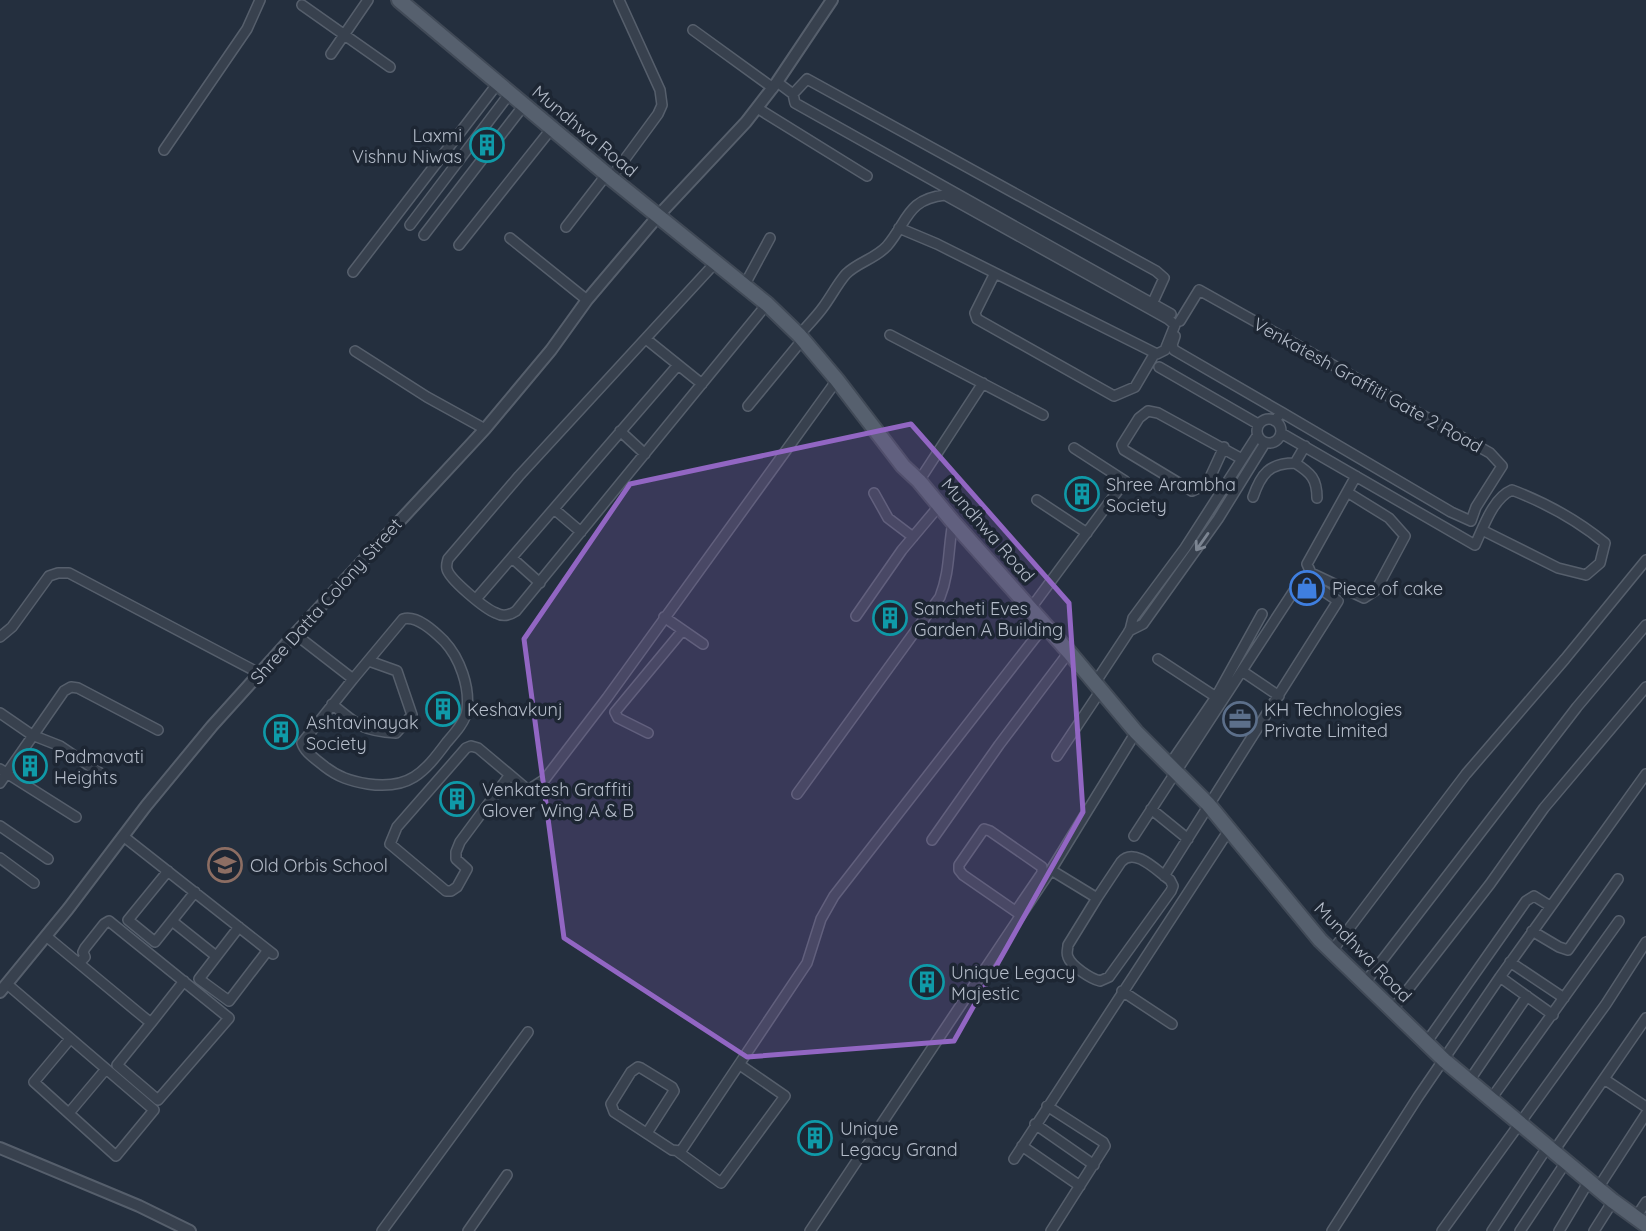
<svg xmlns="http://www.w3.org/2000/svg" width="1646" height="1231" font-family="Quicksand,sans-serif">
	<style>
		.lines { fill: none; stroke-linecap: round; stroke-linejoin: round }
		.minor-casing { stroke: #565f6c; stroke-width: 12 }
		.tertiary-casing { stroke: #565f6c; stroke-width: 14 }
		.primary-casing { stroke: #414a57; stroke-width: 18 }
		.minor { stroke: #38414e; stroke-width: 9 }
		.tertiary { stroke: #38414e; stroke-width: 10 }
		.primary { stroke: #56606e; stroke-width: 14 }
		.oneway { stroke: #7c8592 }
		.marked { fill: #9266c3; fill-opacity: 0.2; stroke: #9266c3; stroke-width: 5; stroke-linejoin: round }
		.labels { text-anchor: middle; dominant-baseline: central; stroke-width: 7; stroke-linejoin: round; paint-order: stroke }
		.street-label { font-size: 18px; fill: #b4bcc9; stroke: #1d2633 }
		.poi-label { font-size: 18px; fill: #b4bcc9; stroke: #1d2633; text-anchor: start }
	</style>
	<rect width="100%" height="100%" fill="#242f3e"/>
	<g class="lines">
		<g class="minor-casing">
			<path id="minor" d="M 302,5 L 390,67
				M 693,30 L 773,88
				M 331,54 L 368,0
				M 777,82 L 793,94 L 795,103 L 1171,314
				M 793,94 L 807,79 L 1156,271 L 1164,278 L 1153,302
				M 757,108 L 867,176
				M 164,150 L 247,29 L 260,0
				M 611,178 L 658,114 L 662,105 L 660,90 L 619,0
				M 410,225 L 510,93
				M 566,227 L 607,174
				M 424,235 L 524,105
				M 510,238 L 587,300
				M 459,245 L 552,128
				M 716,262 L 519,476 L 448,559 C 447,563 446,565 447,569 C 449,579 485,609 496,613 C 503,617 510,615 516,611 L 767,304
				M 353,272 L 498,83
				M 995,273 L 975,313 L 977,319 L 1114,396 L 1135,387 L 1155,353
				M 744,286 L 770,238
				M 1180,321 L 1199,290 L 1490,453 L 1502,466 L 1476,507 L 1471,521 L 1451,512 L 1281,412 L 1275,421
				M 799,335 C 808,325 817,316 824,306 C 832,295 838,283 846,274 C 858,262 875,259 887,246 C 908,221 907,199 945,195 L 1168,319 L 1175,325 L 1165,350 L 1157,354 L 937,244 L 899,228
				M 890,335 L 1043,415
				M 1175,336 L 1172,345 L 1174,350 L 1281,412
				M 646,339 L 702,384
				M 355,351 L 427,397 L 485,429
				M 1159,367 L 1258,424
				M 748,406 L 803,339
				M1257 431a12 12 0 1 1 24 0a12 12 0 1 1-24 0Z
				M 620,431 L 645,454
				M 1281,433 L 1475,545 C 1484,526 1493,498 1512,490 C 1546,503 1577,520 1605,543 L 1600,563 L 1586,575 L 1558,568 L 1482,530
				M 1224,447 L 1207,484 L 1192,491 L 1124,450 L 1122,445 L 1139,418 L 1148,411 L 1158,413 L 1242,459
				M 1295,463 C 1311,473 1317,479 1317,498
				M 919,481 L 983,383
				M 1347,492 L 1389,518 L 1405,536 L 1376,590 L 1364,598 L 1311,573 L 1307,564 L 1356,476
				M 874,493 L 888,518 L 913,537
				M 1253,497 C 1261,474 1269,463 1295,463 L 1305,446
				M 1037,500 L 1087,533
				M 554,509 L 581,532
				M 512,558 L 540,583
				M 476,599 L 678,365
				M 1031,608 L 1125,481 L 1074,448
				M 856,616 L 902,550 L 939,506
				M 664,617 L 703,644
				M 1129,631 L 1143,624 L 1218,519 L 1265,443
				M 295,634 L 353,679 L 302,743 C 305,753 316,759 324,766 C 338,777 350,781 368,784 C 409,790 424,773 447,742 C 454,734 466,721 467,710 C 470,687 460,658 444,641 C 434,631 417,615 403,619 L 353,679
				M 0,637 L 12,627 L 49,576 L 58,573 L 69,573 L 259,673
				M 1158,659 L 1216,697
				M 1242,671 L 1279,696
				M 1095,683 L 1130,630 L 1133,618 L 1185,548 L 1257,436
				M 332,704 C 357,725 363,731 396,733 L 412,715 L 397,671 L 369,661
				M 0,713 L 32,735 L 60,746 L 109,779
				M 648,733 L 618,718 L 615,712 L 683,630
				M 1057,756 L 1101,690
				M 1170,764 L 1216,697 L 1262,614
				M 0,769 L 76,817
				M 509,776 L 460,842 L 456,852 L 456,859 L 467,869 L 457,887 L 451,891 L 446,891 L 390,844 L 397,827 L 466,748 L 471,746 L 478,748 L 528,790 L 545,779 L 607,698 L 837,380
				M 0,783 L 64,691 L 71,687 L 78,688 L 158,730
				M 797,794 L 940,597 C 950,572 948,548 953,522
				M 1151,809 L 1188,839
				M 0,826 L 48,859
				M 123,836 L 273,954
				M 1134,836 L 1303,577 L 1338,601 L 1164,876
				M 932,840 L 999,745 L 1069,652
				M 0,858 L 34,883
				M 1051,870 L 1097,898 L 1121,862 C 1135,846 1158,872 1170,880 L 1173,886 L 1171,891 L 1109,977 L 1100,981 C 1091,979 1071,966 1068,957 C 1066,953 1068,949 1068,945 L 1097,898
				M 168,871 L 128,920 L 155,942 L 195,892
				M 1016,911 L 1042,873 L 1042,867 L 990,831 L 984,829 L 959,865 L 959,870 L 963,875 L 1021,915
				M 172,921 L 216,956
				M 239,927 L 199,979 L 229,1001 L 268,950
				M 1532,931 L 1559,947 L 1568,950 L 1618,879
				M 46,936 L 140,1014 L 151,1023 L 117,1065 L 158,1100 L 229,1018 L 109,921 L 104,924 L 85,948 L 83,952 L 85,957 L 79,963
				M 1332,951 L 1466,774 L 1565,659 L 1646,560
				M 1510,962 L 1564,998
				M 1500,977 L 1553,1015
				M 7,984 L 154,1110 L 116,1156 L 34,1082 L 70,1039
				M 1364,984 L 1577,707 L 1646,625
				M 1122,991 L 1172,1024
				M 1392,1010 L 1490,884 L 1544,808 L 1646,687
				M 151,1023 L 184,981
				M 1426,1043 L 1526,901 L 1534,896 L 1550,906
				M 1604,1079 L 1646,1107
				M 1469,1081 L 1527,996
				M 1491,1099 L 1619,921
				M 1047,1106 L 1103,1142 L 1105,1146 L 1051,1231
				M 69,1113 L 106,1069
				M 1035,1124 L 1094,1165
				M 647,1133 L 674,1091 L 672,1087 L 641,1068 L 638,1067 L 631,1072 L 611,1104 L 614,1112 L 672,1150 L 681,1151 L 807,963 L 821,919 L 834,896 L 1045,625
				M 1022,1146 L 1080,1186
				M 677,1151 L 721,1183 L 785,1096 L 740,1065
				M 1554,1151 L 1646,1018
				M 1014,1159 L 1229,830
				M 1598,1188 L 1646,1114
				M 1636,1217 L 1646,1202
				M 382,1231 L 528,1032
				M 468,1231 L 507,1175
				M 810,1231 L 1051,870 L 1136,732
				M 1332,1231 L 1418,1097 L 1500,977 L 1646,774
				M 1442,1231 L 1606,1004 L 1646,942
				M 1492,1231 L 1548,1146
				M 1520,1231 L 1566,1162
				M 1559,1231 L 1589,1181
				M 1594,1231 L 1613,1201"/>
		</g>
		<g class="tertiary-casing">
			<path id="tertiary" d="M 0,992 L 68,909 L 146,806 L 212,726 L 295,634 L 485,429 L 551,350 L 587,300 L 658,216 L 746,122 L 777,82 L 832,0
				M 0,1148 L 139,1206 L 190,1231"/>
		</g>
		<g class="primary-casing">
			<path id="primary" d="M 399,0 L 611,178 L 767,304 L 799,335 L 837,380 L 903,466 L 919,481 L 953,522 L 1069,652 L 1136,732 L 1208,804 L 1320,940 L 1444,1060 L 1613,1201 L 1646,1225"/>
		</g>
		<use href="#minor" class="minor"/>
		<use href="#tertiary" class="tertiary"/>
		<use href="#primary" class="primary"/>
	</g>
	<defs><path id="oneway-shaft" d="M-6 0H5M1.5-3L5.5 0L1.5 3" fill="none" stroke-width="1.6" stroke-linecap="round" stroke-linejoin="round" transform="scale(1.75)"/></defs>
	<use class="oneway" href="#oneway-shaft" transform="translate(1202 542) rotate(125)"/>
	<path class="marked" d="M 911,424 L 1069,603 L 1083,812 L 954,1041 L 747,1057 L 564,938 L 524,639 L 630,484 Z"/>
	<defs>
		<g id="building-ring" transform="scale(1.75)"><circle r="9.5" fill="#1d2633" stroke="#0f9aa8" stroke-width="1.5"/><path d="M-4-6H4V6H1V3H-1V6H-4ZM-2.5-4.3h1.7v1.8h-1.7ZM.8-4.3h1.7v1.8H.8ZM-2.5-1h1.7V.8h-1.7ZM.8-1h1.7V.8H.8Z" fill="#0f9aa8"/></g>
		<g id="shop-ring" transform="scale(1.75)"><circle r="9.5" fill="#1d2633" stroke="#3f7fe0" stroke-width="1.5"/><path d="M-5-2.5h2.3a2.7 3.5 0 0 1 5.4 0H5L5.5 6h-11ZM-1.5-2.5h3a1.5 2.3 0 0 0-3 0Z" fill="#3f7fe0"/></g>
		<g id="office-ring" transform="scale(1.75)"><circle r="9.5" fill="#1d2633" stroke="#5c6f8a" stroke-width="1.5"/><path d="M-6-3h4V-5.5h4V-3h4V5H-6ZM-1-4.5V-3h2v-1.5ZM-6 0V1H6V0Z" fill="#5c6f8a"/></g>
		<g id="school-ring" transform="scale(1.75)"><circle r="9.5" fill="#1d2633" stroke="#8d6e63" stroke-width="1.5"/><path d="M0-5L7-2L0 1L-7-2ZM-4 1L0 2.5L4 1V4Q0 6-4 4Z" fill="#8d6e63"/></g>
	</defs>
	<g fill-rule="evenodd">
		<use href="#building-ring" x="487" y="145"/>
		<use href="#building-ring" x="1082" y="494"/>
		<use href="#shop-ring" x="1307" y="588"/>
		<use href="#building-ring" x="890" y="618"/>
		<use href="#building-ring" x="443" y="709"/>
		<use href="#office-ring" x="1240" y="719"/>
		<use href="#building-ring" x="281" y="732"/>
		<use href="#building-ring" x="30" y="766"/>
		<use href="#building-ring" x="457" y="799"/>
		<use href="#school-ring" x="225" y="865"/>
		<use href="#building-ring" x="927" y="982"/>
		<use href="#building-ring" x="815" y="1138"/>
	</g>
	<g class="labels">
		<g class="street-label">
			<text transform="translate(585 131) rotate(40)">Mundhwa Road</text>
			<text transform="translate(1368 385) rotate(29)">Venkatesh Graffiti Gate 2 Road</text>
			<text transform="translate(988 530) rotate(49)">Mundhwa Road</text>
			<text transform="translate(326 601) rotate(-48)">Shree Datta Colony Street</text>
			<text transform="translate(1363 952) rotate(46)">Mundhwa Road</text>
		</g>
		<g class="poi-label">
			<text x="462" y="135" text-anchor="end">Laxmi<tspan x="462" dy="21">Vishnu Niwas</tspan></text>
			<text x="1106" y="484">Shree Arambha<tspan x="1106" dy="21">Society</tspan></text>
			<text x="1332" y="588">Piece of cake</text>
			<text x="914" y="608">Sancheti Eves<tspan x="914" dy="21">Garden A Building</tspan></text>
			<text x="467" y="709">Keshavkunj</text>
			<text x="1264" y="709">KH Technologies<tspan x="1264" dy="21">Private Limited</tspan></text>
			<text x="306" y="722">Ashtavinayak<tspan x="306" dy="21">Society</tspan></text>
			<text x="54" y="756">Padmavati<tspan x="54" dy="21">Heights</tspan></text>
			<text x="482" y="789">Venkatesh Graffiti<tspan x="482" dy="21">Glover Wing A &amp; B</tspan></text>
			<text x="250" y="865">Old Orbis School</text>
			<text x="951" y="972">Unique Legacy<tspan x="951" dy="21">Majestic</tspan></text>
			<text x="840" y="1128">Unique<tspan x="840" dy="21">Legacy Grand</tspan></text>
		</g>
	</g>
</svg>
